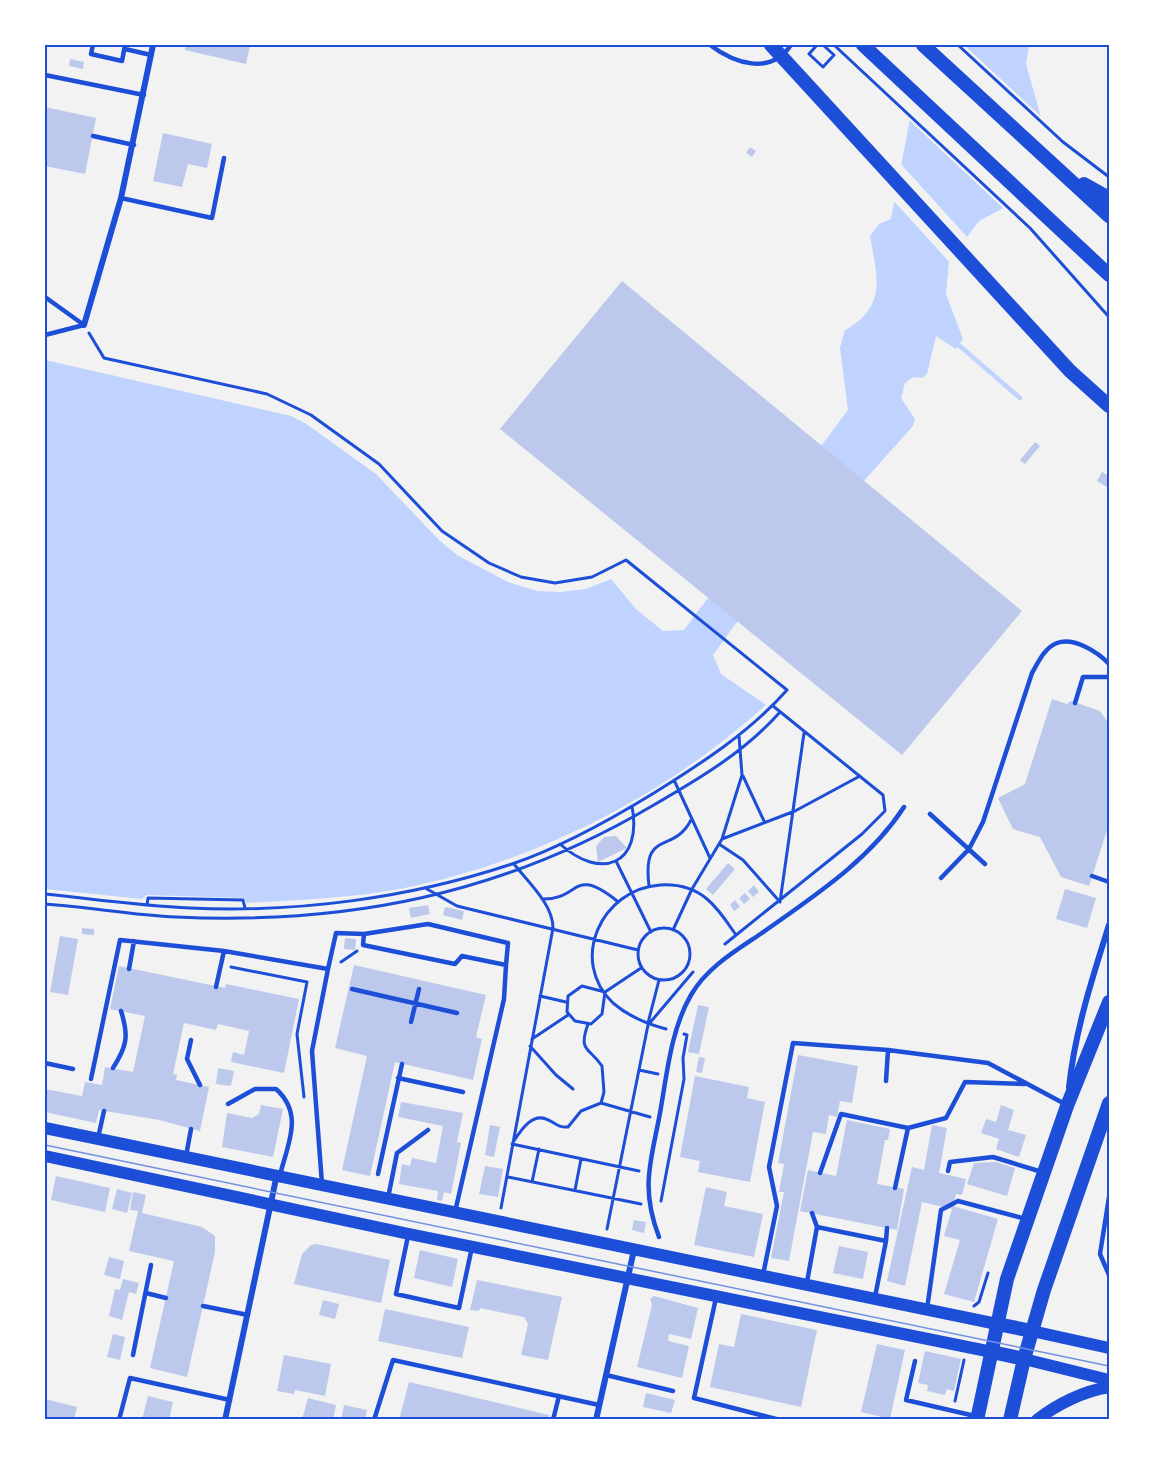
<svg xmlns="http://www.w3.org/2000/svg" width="1154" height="1465" font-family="'DejaVu Sans',sans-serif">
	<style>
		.water { fill: #bfd3fe }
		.pier { fill: #f2f2f2 }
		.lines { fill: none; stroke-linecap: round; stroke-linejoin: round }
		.stream { stroke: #bfd3fe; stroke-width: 4.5 }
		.building { fill: #bdc9ec }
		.path { stroke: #1d4ed8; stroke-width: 3 }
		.service { stroke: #1d4ed8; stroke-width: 4.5 }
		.minor { stroke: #1d4ed8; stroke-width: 6 }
		.secondary { stroke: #1d4ed8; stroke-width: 12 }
		.primary { stroke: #1d4ed8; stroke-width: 14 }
		.tram { stroke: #7290e2; stroke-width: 1.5 }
		.neatline { fill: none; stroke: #1d4ed8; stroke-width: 2 }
	</style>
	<rect width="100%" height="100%" fill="#f2f2f2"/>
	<path class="water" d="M 924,45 L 1029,45 L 1026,64 L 1044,128 L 1009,205 L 979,221 L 949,261 L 946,294 L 963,339 L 956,349 L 936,336 L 927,374 L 922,378 L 913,377 L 905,383 L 901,398 L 915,419 L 913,426 L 734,626 L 713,655 L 721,674 L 766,705 C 666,795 538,861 405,888 C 353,898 300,900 247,903 L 244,898 L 146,895 L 142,899 L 45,889 L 45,360 L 291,416 L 305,423 L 376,474 L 439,540 L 457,555 L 508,582 L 537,591 L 560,592 L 586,589 L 611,579 L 636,609 L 663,631 L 684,630 L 848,410 L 840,348 L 845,330 C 888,306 877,276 870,236 L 879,224 L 891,219 Z"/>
	<path class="pier" d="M 921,45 L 964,45 L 1045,120 L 1047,129 L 1035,185 L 1005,210 L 908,119 Z
		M 900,163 L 969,239 L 952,265 L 892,199 Z"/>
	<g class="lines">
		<path class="stream" d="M 954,341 L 1020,398"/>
	</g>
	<path class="building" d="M 186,45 L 250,45 L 246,64 L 185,50 Z
		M 70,59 L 84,62 L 83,69 L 69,66 Z
		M 45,107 L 96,118 L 85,174 L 45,166 Z
		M 163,133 L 212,144 L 207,168 L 188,164 L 182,187 L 153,181 Z
		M 750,147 L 756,151 L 752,157 L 746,153 Z
		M 622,281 L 1022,611 L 902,755 L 500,429 Z
		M 1035,442 L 1040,446 L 1025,464 L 1020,460 Z
		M 1102,472 L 1109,476 L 1107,487 L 1097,481 Z
		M 1052,699 L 1067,704 L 1071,701 L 1100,711 L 1109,724 L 1109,824 L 1089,886 L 1061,877 L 1040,837 L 1013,829 L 998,798 L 1025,784 Z
		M 616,836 L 627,848 L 598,862 L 596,846 L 604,837 Z
		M 728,863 L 735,869 L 713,895 L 706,889 Z
		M 754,885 L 759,892 L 753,897 L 748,891 Z
		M 1065,889 L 1096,898 L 1087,928 L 1056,919 Z
		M 745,893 L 750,899 L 744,904 L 739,898 Z
		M 735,900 L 740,907 L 734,911 L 730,905 Z
		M 428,905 L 430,914 L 411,918 L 409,908 Z
		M 445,907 L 464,911 L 462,920 L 443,915 Z
		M 82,928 L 94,929 L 94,935 L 82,934 Z
		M 60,936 L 78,939 L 68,995 L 50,992 Z
		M 345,938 L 356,939 L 355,950 L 344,949 Z
		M 354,965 L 486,995 L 476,1037 L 482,1039 L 473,1080 L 395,1062 L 370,1176 L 342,1170 L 367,1056 L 335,1048 Z
		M 119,966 L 225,988 L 226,984 L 299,999 L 284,1073 L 231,1062 L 233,1052 L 244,1055 L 249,1031 L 218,1024 L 216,1030 L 184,1023 L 173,1074 L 177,1075 L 176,1080 L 209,1087 L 200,1131 L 159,1120 L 99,1110 L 96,1123 L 45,1112 L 45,1089 L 82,1096 L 85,1082 L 102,1085 L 105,1067 L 133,1072 L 145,1016 L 110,1009 Z
		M 698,1005 L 709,1007 L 699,1054 L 688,1052 Z
		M 798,1055 L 858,1066 L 852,1103 L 840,1101 L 837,1117 L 829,1115 L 826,1134 L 813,1132 L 789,1261 L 771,1258 L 784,1192 L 779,1192 L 784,1164 L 778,1163 Z
		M 699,1057 L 705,1058 L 702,1073 L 696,1072 Z
		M 218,1068 L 234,1071 L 231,1086 L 216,1084 Z
		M 695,1076 L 749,1087 L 747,1098 L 765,1102 L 750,1182 L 698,1172 L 700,1161 L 680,1157 Z
		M 401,1102 L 463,1113 L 457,1142 L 461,1143 L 451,1194 L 444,1192 L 442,1201 L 437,1200 L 438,1191 L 399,1184 L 402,1164 L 410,1166 L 412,1158 L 436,1163 L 443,1126 L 398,1117 Z
		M 261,1105 L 283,1109 L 273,1157 L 222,1147 L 227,1113 L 252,1118 L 259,1114 Z
		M 1001,1105 L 1014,1110 L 1008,1130 L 1026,1135 L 1019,1157 L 996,1149 L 999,1139 L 981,1133 L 986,1119 L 996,1122 Z
		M 847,1120 L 890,1129 L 888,1140 L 885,1140 L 877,1184 L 904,1189 L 897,1230 L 800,1211 L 808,1170 L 836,1176 Z
		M 490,1125 L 500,1127 L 494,1157 L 485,1155 Z
		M 932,1125 L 947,1128 L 939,1173 L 966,1179 L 962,1195 L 956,1194 L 953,1206 L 998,1219 L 974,1302 L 944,1294 L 960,1240 L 944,1236 L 952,1209 L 922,1202 L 905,1286 L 887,1281 L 912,1167 L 924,1170 Z
		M 996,1162 L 1015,1168 L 1007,1196 L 967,1184 L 974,1163 Z
		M 485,1166 L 503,1169 L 498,1197 L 479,1194 Z
		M 56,1176 L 110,1188 L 105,1212 L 51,1200 Z
		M 706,1187 L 727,1192 L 724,1206 L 763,1214 L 754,1257 L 694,1245 Z
		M 117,1189 L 132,1193 L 127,1213 L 112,1209 Z
		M 133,1192 L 146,1195 L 142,1213 L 202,1227 L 215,1236 L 215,1252 L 187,1377 L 150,1368 L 174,1261 L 129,1251 L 138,1211 L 130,1210 Z
		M 634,1220 L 646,1222 L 644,1233 L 632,1230 Z
		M 317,1244 L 390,1260 L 381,1303 L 294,1284 L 302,1254 L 311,1245 Z
		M 839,1246 L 868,1252 L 863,1279 L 833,1273 Z
		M 420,1250 L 458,1259 L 452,1287 L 414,1278 Z
		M 109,1257 L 124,1261 L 120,1279 L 104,1275 Z
		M 123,1279 L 139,1283 L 136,1294 L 129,1292 L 122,1320 L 109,1316 L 115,1289 L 120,1290 Z
		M 477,1280 L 562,1297 L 548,1360 L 521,1355 L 528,1324 L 524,1317 L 480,1308 L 479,1311 L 470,1310 Z
		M 654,1296 L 698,1308 L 691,1339 L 669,1334 L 668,1341 L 689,1346 L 682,1378 L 637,1367 L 652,1305 L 650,1299 Z
		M 323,1300 L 339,1304 L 335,1319 L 319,1315 Z
		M 385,1309 L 469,1327 L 462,1358 L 378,1341 Z
		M 741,1314 L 817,1330 L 801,1407 L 710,1387 L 719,1344 L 734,1347 Z
		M 113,1334 L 125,1337 L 120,1360 L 107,1357 Z
		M 877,1344 L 905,1350 L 890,1419 L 861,1412 Z
		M 925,1351 L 961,1359 L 954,1391 L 947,1389 L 945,1395 L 927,1391 L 928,1385 L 918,1383 Z
		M 284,1355 L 331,1364 L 325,1396 L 295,1390 L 294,1394 L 277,1391 Z
		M 409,1382 L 549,1415 L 547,1420 L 443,1420 L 430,1417 L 429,1420 L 399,1420 Z
		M 646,1393 L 675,1400 L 671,1413 L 643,1407 Z
		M 148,1396 L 173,1402 L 169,1420 L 142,1420 Z
		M 308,1398 L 336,1405 L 333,1420 L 302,1420 Z
		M 45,1399 L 77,1407 L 74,1420 L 45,1420 Z
		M 344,1405 L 367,1410 L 365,1420 L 341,1420 Z"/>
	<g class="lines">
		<path class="path" d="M 817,45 L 809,54 L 823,67 L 834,55 L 823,45
			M 834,45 L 1030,228 L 1109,317
			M 958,45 L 1063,142 L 1109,177
			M 743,776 L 764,821
			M 674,780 L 710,858
			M 722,839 L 742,775 L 739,736
			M 560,844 C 601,881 643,865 632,806
			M 719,844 L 743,860 L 780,902 L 804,733
			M 616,861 L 651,932
			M 649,886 C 642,828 673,855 691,820
			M 427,889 L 457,906 L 638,950
			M 45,894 C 93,899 141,906 190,908 C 298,913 410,898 512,864 C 562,847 610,820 654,793 C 702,763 750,732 787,690 L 626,560 L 592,577 L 555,583 L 521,577 L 489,563 L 442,531 L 379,464 L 311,415 L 267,394 L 104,358 L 89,333
			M 542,899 C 581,900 572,865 617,901
			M 45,904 C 89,907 132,915 176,917 C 348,925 503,894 652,806 C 697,780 745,752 780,712
			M 147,905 L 148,898 L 243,900 L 245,908
			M638 954a26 26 0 1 1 52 0a26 26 0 1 1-52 0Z
			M 673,930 L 692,889 L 722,839 L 795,811 L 860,776
			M 725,944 L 862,834 L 885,811 L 883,795 L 773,706
			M 341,962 L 357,951
			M 231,967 L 307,982 L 297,1034 L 304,1097
			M 582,986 L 605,992 L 602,1014 L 591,1024 L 575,1021 L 567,1012 L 568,996 Z
			M 605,992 L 641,968
			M 540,996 L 566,1002
			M 648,1023 L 659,980
			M 666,1029 C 647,1024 628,1016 613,1003 C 568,960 602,889 660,885 C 677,884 694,888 707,899 C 719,909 727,922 736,935
			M 532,1039 L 568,1015
			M 530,1046 L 556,1075 L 573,1089
			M 639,1070 L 658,1074
			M 601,1103 L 650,1117
			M 513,1142 C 520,1132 531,1113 546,1119 C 555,1122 557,1128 568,1127 L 581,1111 L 601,1103 L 604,1092 L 602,1066 C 589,1047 578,1052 588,1024
			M 512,1144 L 639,1171
			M 508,1177 L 641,1204
			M 532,1182 L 539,1149
			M 575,1190 L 581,1159
			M 661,1201 L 684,1079 L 683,1058 L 687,1035 L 684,1034
			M 501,1208 L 553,928 C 553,904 528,882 514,864
			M 607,1229 L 648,1025 L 693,972
			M 974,1306 L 979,1302 L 988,1273
			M 955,1401 L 964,1360"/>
		<path class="service" d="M 93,45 L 91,54 L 122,61 L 125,45
			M 710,45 C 734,63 770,76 791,45
			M 125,49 L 151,55
			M 45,75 L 144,95
			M 93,136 L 134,145
			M 121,198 L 212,218 L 224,158
			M 45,297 L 84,325
			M 45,335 L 84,325
			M 1075,703 L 1083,677 L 1109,677
			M 930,814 L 985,864
			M 1092,876 L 1109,882
			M 941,878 L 969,849 L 983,822 L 1032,673 C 1038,663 1044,648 1057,643 C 1074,637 1098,652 1109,664
			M 129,969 L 134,941
			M 328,969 L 336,933 L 364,934
			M 216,987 L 224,951
			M 352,989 L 457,1013
			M 411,1022 L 419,989
			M 191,1040 L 187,1059 L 200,1085
			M 45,1063 L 73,1069
			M 113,1068 C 127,1046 129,1036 121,1011
			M 398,1078 L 463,1092
			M 91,1079 L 120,940 L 224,951 L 328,969 L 312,1051 L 322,1184
			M 886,1081 L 888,1050
			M 228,1104 L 255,1089 L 276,1089 C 304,1114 288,1143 280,1175
			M 98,1138 L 104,1111
			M 186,1156 L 191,1129
			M 948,1171 L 950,1162 L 993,1157 L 1042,1172
			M 820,1173 L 841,1114 L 908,1128 L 946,1118 L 965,1082 L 1025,1084
			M 378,1174 L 402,1064
			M 895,1188 L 908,1128
			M 1109,1197 L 1100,1254 L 1109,1275
			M 388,1198 L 397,1153 L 428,1130
			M 455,1212 L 504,999 L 506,965 L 462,956 L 455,964 L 363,945 L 364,934 L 428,924 L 508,943 L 506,965
			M 812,1213 L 817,1227
			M 408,1236 L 396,1294 L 459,1308 L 472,1247
			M 659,1237 C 640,1187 651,1162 660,1113 C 667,1074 671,1029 691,995 C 707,967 737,950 762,933 C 814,896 869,861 904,807
			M 886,1241 L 887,1228
			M 763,1275 L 777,1206 L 769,1167 L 793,1043 L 888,1050 L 988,1063 L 1065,1104
			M 807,1282 L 817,1227 L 886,1241 L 875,1297
			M 146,1293 L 166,1298
			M 716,1298 L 694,1398 L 780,1420
			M 203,1306 L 248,1315
			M 927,1309 L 941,1210 L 958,1201 L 1026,1219
			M 133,1355 L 151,1265
			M 915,1361 L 906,1400 L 975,1416
			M 606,1375 L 673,1391
			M 119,1420 L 130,1378 L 230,1400
			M 374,1420 L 393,1360 L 599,1405
			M 553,1420 L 559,1396"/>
		<path class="minor" d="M 84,325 L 121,198 L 153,45
			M 1069,1087 C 1075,1031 1092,979 1109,925
			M 225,1420 L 277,1174
			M 596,1420 L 634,1250"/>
		<path class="secondary" d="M 45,1128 L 997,1324
			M 45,1156 L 409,1234 L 992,1352
			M 1032,1331 L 1109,1348
			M 1024,1359 L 1109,1380
			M 1037,1420 C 1057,1404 1084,1391 1109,1387"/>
		<path class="primary" d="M 771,45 L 1070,371 L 1109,406
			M 863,45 L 1109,275
			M 923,45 L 1109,216
			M 1084,184 L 1109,198
			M 997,1324 L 1032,1331
			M 992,1352 L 1024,1359
			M 977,1420 L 1007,1279 L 1067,1106 L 1109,1002
			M 1010,1420 L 1024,1359 L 1044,1290 L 1109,1103"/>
		<path class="tram" d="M 45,1145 L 1109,1366"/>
	</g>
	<rect width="1154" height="1465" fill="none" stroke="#ffffff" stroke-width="93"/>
	<rect x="46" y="46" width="1062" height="1372" class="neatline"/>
</svg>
